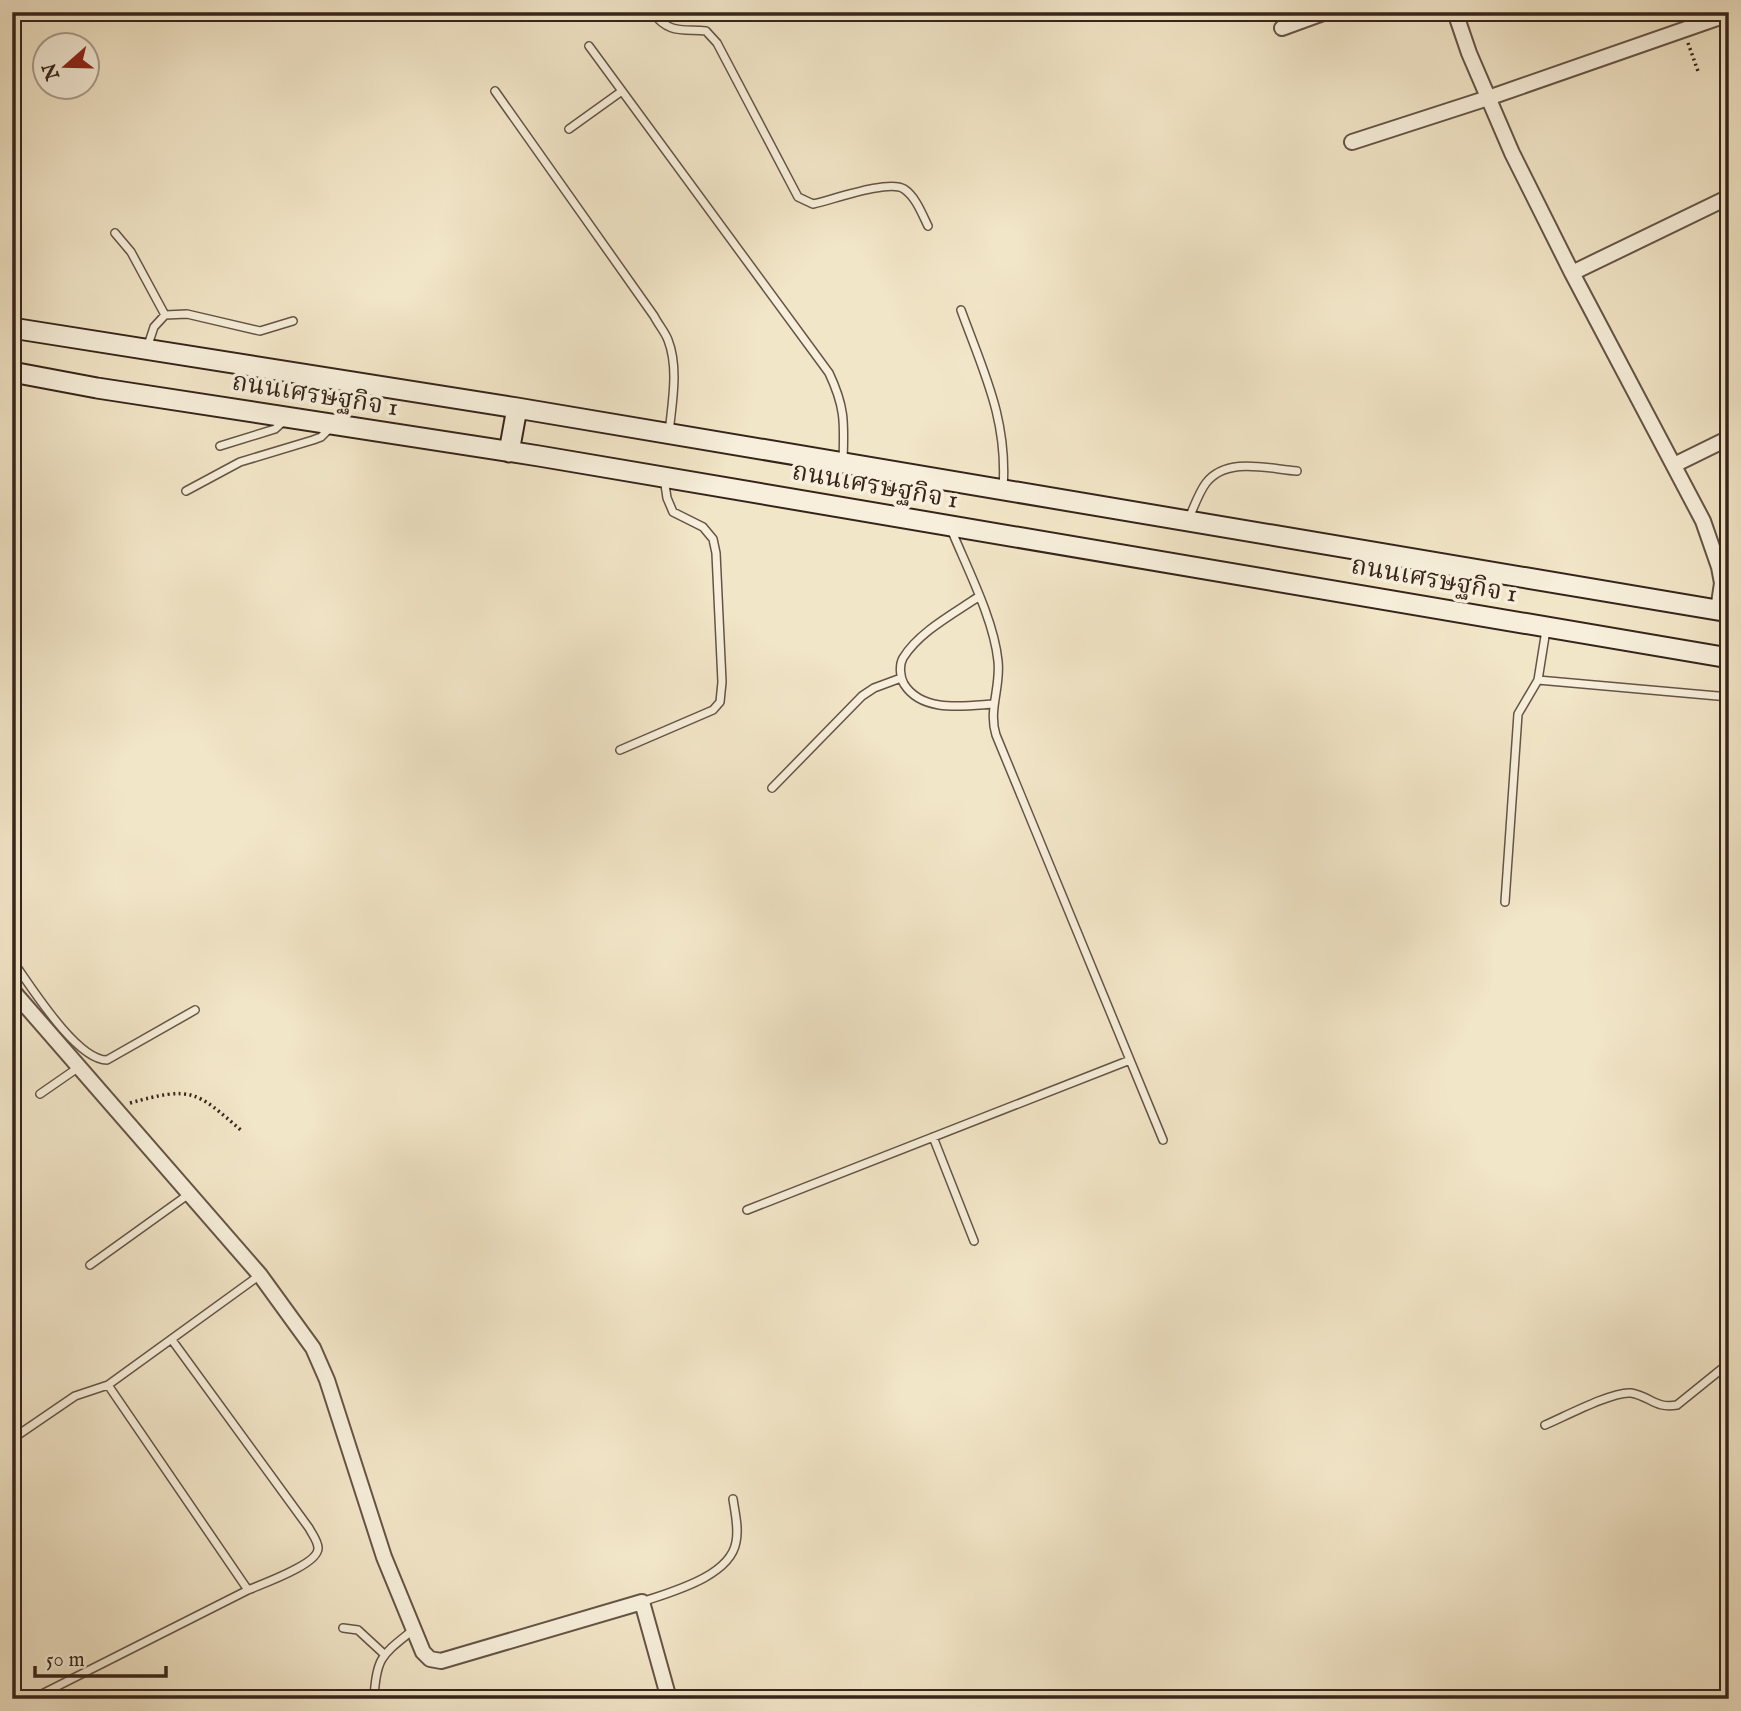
<svg xmlns="http://www.w3.org/2000/svg" width="1741" height="1711" font-family="'IM FELL English','Noto Serif Thai',serif">
	<style>
		.lines { fill: none; stroke-linecap: round; stroke-linejoin: round }
		.lane-casing { stroke: #655446; stroke-width: 10 }
		.street-casing { stroke: #655446; stroke-width: 18 }
		.secondary-casing { stroke: #36241b; stroke-width: 23 }
		.path { stroke: #36241b; stroke-width: 3.5; stroke-dasharray: 2 3.5; stroke-linecap: butt }
		.lane { stroke: #f7efdb; stroke-width: 7 }
		.street { stroke: #f7efdb; stroke-width: 14 }
		.secondary { stroke: #f7efdb; stroke-width: 19 }
		.labels { text-anchor: middle; dominant-baseline: central; stroke-width: 7; stroke-linejoin: round; paint-order: stroke }
		.street-label { font-size: 26px; fill: #36241b; stroke: #f7efdb }
	</style>
	<rect width="100%" height="100%" fill="#f2e6c8"/>
	<filter id="stains"><feTurbulence type="fractalNoise" baseFrequency=".00286" numOctaves="4"/><feColorMatrix values="0 0 0 0 .2 0 0 0 0 .09 0 0 0 0 .02 0 0 0 .5 -.17"/></filter>
	<radialGradient id="worn" r=".72"><stop offset=".6" stop-color="#630" stop-opacity="0"/><stop offset="1" stop-color="#630" stop-opacity=".3"/></radialGradient>
	<g class="lines">
		<g class="lane-casing">
			<path id="lane" d="M 652,12 C 669,34 681,29 706,31 L 717,43 L 798,197 L 813,204 C 832,200 889,179 904,189 C 916,197 922,214 928,226
				M 589,46 L 829,373 C 846,409 844,424 843,462
				M 495,91 L 654,316 C 658,324 665,332 668,340 C 679,368 672,403 669,433
				M 569,129 L 622,91
				M 115,233 L 131,252 L 165,315
				M 961,310 C 984,373 1008,420 1003,489
				M 147,348 L 154,327 L 165,315 L 187,314 L 260,331 L 293,321
				M 220,446 L 275,429 L 286,419
				M 186,491 L 240,462 L 313,440 L 321,437 L 331,427
				M 1189,518 C 1194,507 1199,492 1206,483 C 1227,456 1269,469 1297,471
				M 951,529 C 967,568 994,620 998,661 C 1001,687 988,710 996,735 L 1163,1140
				M 978,597 C 953,614 919,632 903,658 C 899,665 900,677 904,684 C 922,713 964,706 993,704
				M 1538,680 L 1729,697
				M 620,750 L 713,710 L 720,702 L 722,682 L 716,553 L 713,539 L 703,527 L 673,512 L 667,498 L 664,478
				M 772,788 L 862,696 L 874,688 L 901,678
				M 1505,902 L 1518,714 L 1538,680 L 1546,630
				M 12,960 C 30,985 76,1060 107,1060 L 195,1010
				M 40,1094 L 79,1067
				M 933,1137 L 974,1241
				M 747,1210 L 1130,1060
				M 90,1265 L 189,1194
				M 172,1340 L 309,1528 C 312,1534 318,1541 318,1548 C 319,1564 262,1584 248,1590
				M 1545,1425 C 1564,1417 1613,1391 1631,1393 C 1650,1396 1655,1409 1677,1405 L 1729,1363
				M 12,1439 L 75,1396 L 108,1385
				M 642,1602 C 670,1592 730,1577 736,1542 C 739,1528 735,1513 733,1499
				M 343,1628 L 358,1630 L 384,1654
				M 32,1699 L 248,1590 L 108,1385 L 260,1275
				M 186,1699 L 197,1694
				M 374,1699 C 376,1657 382,1655 413,1630"/>
		</g>
		<g class="street-casing">
			<path id="street" d="M 1455,12 L 1469,53 L 1512,153 L 1572,273 L 1703,521 L 1719,567 L 1722,583 L 1718,610
				M 1282,28 L 1326,12
				M 1352,142 L 1488,98 L 1729,14
				M 1572,273 L 1729,197
				M 1674,465 L 1729,438
				M 12,990 L 260,1275 L 313,1348 L 327,1380 L 384,1557 L 423,1652 L 430,1659 L 441,1661 L 642,1602 L 669,1699"/>
		</g>
		<g class="secondary-casing">
			<path id="secondary" d="M 12,328 L 517,408 L 1729,612
				M 12,372 L 97,388 L 539,456 L 1729,658
				M 509,452 L 517,408"/>
		</g>
		<path class="path" d="M 1688,43 L 1699,74
			M 130,1103 C 192,1086 195,1090 243,1132"/>
		<use href="#lane" class="lane"/>
		<use href="#street" class="street"/>
		<use href="#secondary" class="secondary"/>
	</g>
	<g class="labels">
		<g class="street-label">
			<text transform="translate(315 395) rotate(9)">ถนนเศรษฐกิจ 1</text>
			<text transform="translate(875 486) rotate(10)">ถนนเศรษฐกิจ 1</text>
			<text transform="translate(1434 580) rotate(10)">ถนนเศรษฐกิจ 1</text>
		</g>
	</g>
	<rect width="1741" height="1711" fill="none" stroke="#f2e6c8" stroke-width="42"/>
	<rect x="14" y="14" width="1713" height="1683" fill="none" stroke="#36241b" stroke-width="3.5"/>
	<rect x="21" y="21" width="1699" height="1669" fill="none" stroke="#36241b" stroke-width="2"/>
	<g transform="translate(66 66) rotate(250)"><circle r="33" fill="#f7efdb" stroke="#aa9e8e" stroke-width="2"/>
	<path d="M0-5L12 26L0 18L-12 26Z" fill="#8f2418"/>
	<text y="-10" font-size="19" font-weight="bold" text-anchor="middle" fill="#36241b">N</text>
	</g>
	<path d="M35 1666v10h131v-10" fill="none" stroke="#36241b" stroke-width="3.5"/>
	<text x="46" y="1666" font-size="21" fill="#36241b" stroke="#f7efdb" stroke-width="5" paint-order="stroke">50 m</text>
	<rect width="100%" height="100%" filter="url(#stains)"/>
	<rect width="100%" height="100%" fill="url(#worn)"/>
</svg>
